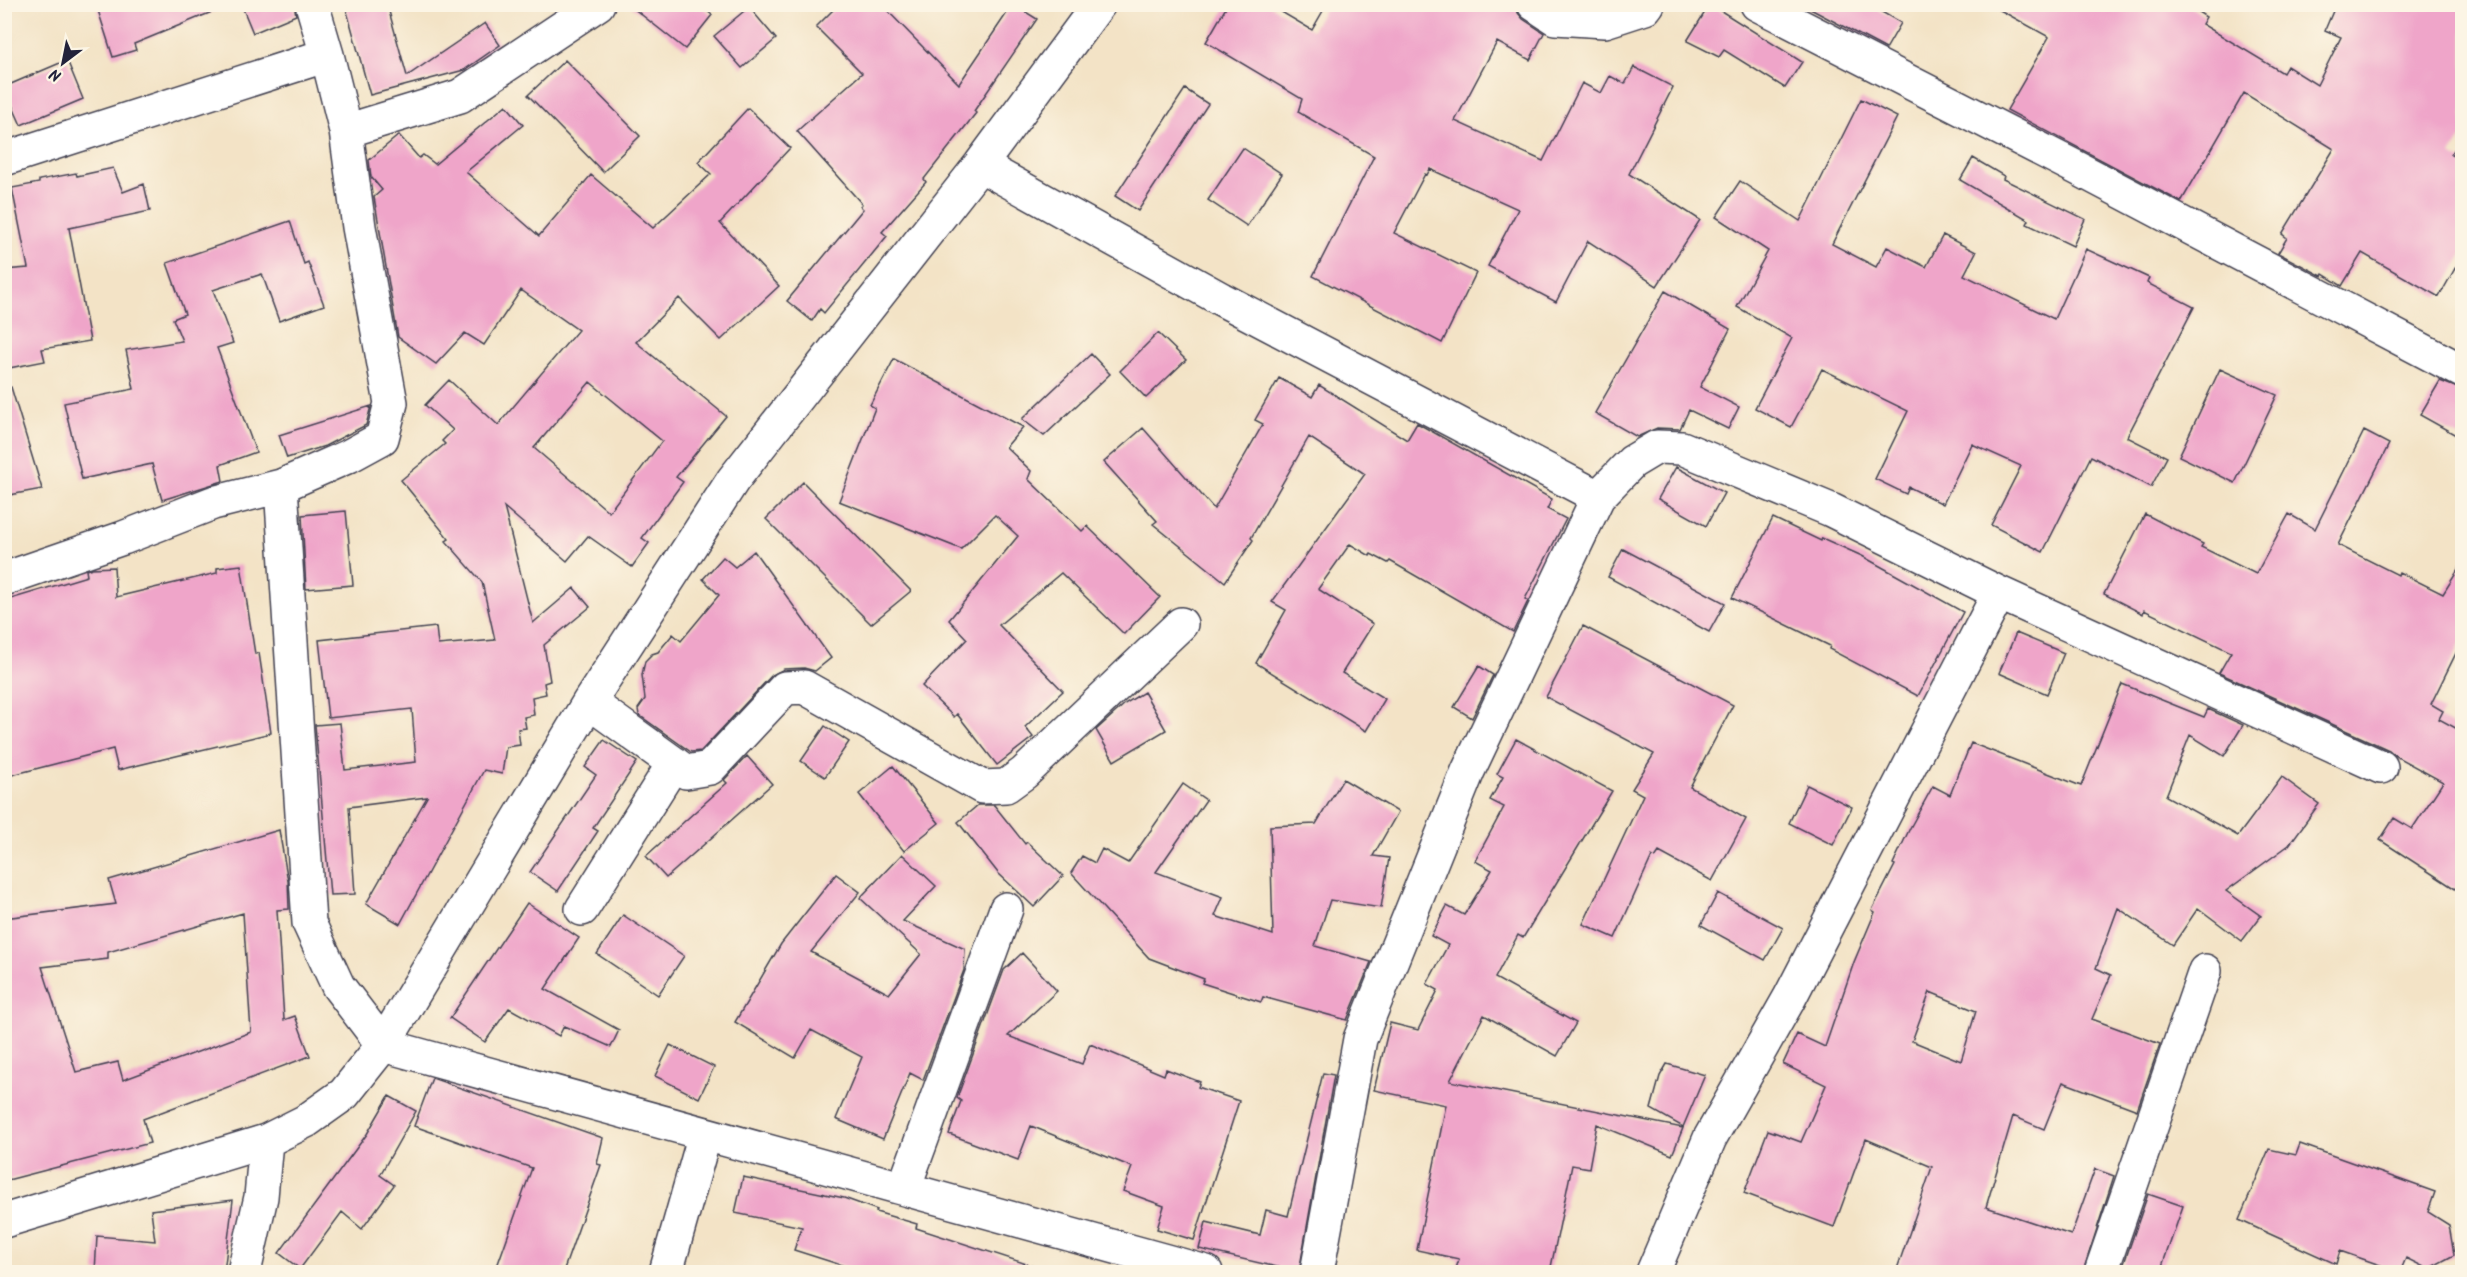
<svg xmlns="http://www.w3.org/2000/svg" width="2467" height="1277" font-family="Kalam,sans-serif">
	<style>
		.building { fill: #efa5c9; fill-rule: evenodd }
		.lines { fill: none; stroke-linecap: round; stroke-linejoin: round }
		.minor-casing { stroke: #413f50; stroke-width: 36 }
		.minor { stroke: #fff; stroke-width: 33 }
	</style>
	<rect width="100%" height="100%" fill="#fcf5e5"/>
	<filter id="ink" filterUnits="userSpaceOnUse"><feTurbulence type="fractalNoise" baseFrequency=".0167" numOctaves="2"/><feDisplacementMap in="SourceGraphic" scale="12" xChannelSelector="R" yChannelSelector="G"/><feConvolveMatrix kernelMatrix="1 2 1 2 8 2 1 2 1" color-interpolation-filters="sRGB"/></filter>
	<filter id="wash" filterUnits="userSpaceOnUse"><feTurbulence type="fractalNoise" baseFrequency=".008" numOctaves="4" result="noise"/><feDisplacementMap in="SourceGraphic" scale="24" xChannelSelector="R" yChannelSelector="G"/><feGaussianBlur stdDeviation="1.35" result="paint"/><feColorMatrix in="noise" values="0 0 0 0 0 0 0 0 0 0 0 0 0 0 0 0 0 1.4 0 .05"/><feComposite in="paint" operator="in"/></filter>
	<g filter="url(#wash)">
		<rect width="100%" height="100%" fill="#f3e3c6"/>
		<g id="blocks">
			<path class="building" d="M 96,4 L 229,4 L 229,5 L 134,44 L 136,50 L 113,57 Z
				M 241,4 L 294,4 L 296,15 L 253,33 Z
				M 345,4 L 387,4 L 407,76 L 485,23 L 500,45 L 464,70 L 370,95 Z
				M 628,4 L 699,4 L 712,15 L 685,49 Z
				M 839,4 L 881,4 L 959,84 L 1013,4 L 1037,19 L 974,111 L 976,113 L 924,179 L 926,182 L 882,232 L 887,236 L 824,313 L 820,309 L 812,321 L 787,301 L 863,209 L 860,206 L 862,204 L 797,131 L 862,73 L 816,27 Z
				M 1228,4 L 1268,4 L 1312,30 L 1327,4 L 1516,4 L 1518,13 L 1523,19 L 1544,33 L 1530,60 L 1497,42 L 1455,121 L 1543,161 L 1582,83 L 1601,93 L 1610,76 L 1625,84 L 1634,67 L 1673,87 L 1629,174 L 1700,220 L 1657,286 L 1588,241 L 1556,302 L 1488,266 L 1518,209 L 1430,169 L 1427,175 L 1425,174 L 1394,233 L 1476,273 L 1442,343 L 1313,276 L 1374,156 L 1298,112 L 1302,99 L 1206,42 Z
				M 1710,4 L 1802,62 L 1785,88 L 1724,50 L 1719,57 L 1687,41 Z
				M 1801,4 L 1868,4 L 1901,23 L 1886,49 Z
				M 1989,4 L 2186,4 L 2206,17 L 2202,24 L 2283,73 L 2287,66 L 2317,85 L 2341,37 L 2325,30 L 2336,4 L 2463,4 L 2463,135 L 2451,155 L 2463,161 L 2463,254 L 2439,297 L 2362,253 L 2342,286 L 2323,274 L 2322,276 L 2278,253 L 2287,238 L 2282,234 L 2334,149 L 2244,93 L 2181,202 L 2007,110 L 2049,37 Z
				M 749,7 L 776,39 L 742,68 L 714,36 Z
				M 67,60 L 83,99 L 21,125 L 4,87 Z
				M 565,60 L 640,136 L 603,172 L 528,95 Z
				M 1185,89 L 1208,104 L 1138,211 L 1115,196 Z
				M 1861,99 L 1897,117 L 1832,244 L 1876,267 L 1887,247 L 1926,267 L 1943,235 L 1976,252 L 1964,275 L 2054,319 L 2086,249 L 2149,278 L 2147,283 L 2194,307 L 2127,437 L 2167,457 L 2151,487 L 2091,456 L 2043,552 L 1991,525 L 2021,466 L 1972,444 L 1943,504 L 1909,487 L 1906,494 L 1875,479 L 1908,411 L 1822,369 L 1791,427 L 1755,408 L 1792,338 L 1737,307 L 1768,251 L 1716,217 L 1740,181 L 1800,221 Z
				M 506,105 L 523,125 L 466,172 L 539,236 L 591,175 L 653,228 L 711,174 L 698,162 L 748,108 L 790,148 L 720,223 L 779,286 L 721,340 L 679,298 L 636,342 L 726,416 L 676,477 L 683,482 L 642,538 L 649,543 L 632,567 L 588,536 L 567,561 L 504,507 L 533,623 L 574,588 L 590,607 L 544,645 L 550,681 L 544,683 L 546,694 L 532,697 L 534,715 L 524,717 L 526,728 L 518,729 L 520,745 L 506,747 L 502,774 L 484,770 L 400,924 L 366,904 L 427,797 L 349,807 L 355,894 L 330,895 L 315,725 L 340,723 L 345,770 L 416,762 L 412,709 L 328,718 L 319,640 L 436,627 L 438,645 L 495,640 L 482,582 L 446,541 L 449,539 L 401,480 L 445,444 L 442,441 L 453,430 L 425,405 L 449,380 L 498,425 L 578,330 L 521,290 L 484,345 L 465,333 L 436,364 L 398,337 L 374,197 L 382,190 L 371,177 L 369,160 L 399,135 L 419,158 L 423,155 L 435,164 ZM 590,382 L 662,441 L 609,512 L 534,448 Z
				M 1243,148 L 1282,174 L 1247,226 L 1208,200 Z
				M 1973,158 L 2004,176 L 2003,179 L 2085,219 L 2073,246 L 2027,224 L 2029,220 L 1960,180 Z
				M 113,168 L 123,192 L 144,184 L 150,211 L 69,228 L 90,341 L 42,349 L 45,361 L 4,369 L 4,270 L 28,268 L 12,188 L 39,183 L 39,180 L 76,173 L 77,176 Z
				M 290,221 L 304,264 L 308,262 L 324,305 L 279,321 L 262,274 L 213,290 L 233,343 L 217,348 L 256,452 L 220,465 L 223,481 L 162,500 L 152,464 L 82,479 L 64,403 L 134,389 L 126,350 L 182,341 L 173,319 L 185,314 L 167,263 Z
				M 1665,291 L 1730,329 L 1700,387 L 1739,407 L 1728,429 L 1689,410 L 1680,429 L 1657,428 L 1637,437 L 1595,413 Z
				M 1158,333 L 1186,360 L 1146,398 L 1120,371 Z
				M 1091,354 L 1110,374 L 1044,436 L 1022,419 Z
				M 894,359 L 1023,427 L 1006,447 L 1031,471 L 1028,479 L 1082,531 L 1087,526 L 1160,597 L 1124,634 L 1061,573 L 999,625 L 1063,691 L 1025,727 L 1033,737 L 997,765 L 957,714 L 954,717 L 922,686 L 967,639 L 949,620 L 1018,536 L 995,515 L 961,549 L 839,501 L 875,408 L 870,405 Z
				M 2220,369 L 2277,395 L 2235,483 L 2179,456 Z
				M 1279,378 L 1312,397 L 1319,385 L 1407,440 L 1417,423 L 1552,499 L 1547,509 L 1566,519 L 1525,599 L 1528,601 L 1513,632 L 1390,561 L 1388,563 L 1371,554 L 1370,556 L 1350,544 L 1318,589 L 1373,624 L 1342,673 L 1385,699 L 1366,731 L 1256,663 L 1286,610 L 1272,602 L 1365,474 L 1309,437 L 1251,538 L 1253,540 L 1225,582 L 1153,524 L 1157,521 L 1104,462 L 1143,428 L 1214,509 L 1263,424 L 1255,420 Z
				M 2440,381 L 2463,390 L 2463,439 L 2420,415 Z
				M 11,387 L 42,489 L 4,496 L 4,388 Z
				M 371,406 L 366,425 L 325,446 L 287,458 L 279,435 Z
				M 2364,431 L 2389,444 L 2338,545 L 2398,575 L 2399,572 L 2443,594 L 2463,562 L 2463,639 L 2431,704 L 2443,711 L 2439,719 L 2463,732 L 2463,894 L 2380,840 L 2394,818 L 2412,829 L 2443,782 L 2397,757 L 2389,750 L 2219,673 L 2231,652 L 2144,610 L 2143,614 L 2104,594 L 2145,514 L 2203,544 L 2201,547 L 2256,574 L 2289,514 L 2315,529 Z
				M 1676,467 L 1724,493 L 1706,526 L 1658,499 Z
				M 803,482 L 911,591 L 871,624 L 766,519 Z
				M 346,511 L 353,585 L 306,589 L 302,515 Z
				M 1773,518 L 1821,541 L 1822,538 L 1862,556 L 1963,612 L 1918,696 L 1829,649 L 1830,646 L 1732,598 Z
				M 1623,549 L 1725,603 L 1709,632 L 1608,577 Z
				M 754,551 L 831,658 L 815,671 L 804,668 L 784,669 L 772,675 L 701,751 L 691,752 L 639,715 L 638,709 L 645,699 L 642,675 L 645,661 L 652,654 L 658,652 L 673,634 L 681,641 L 719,595 L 703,579 L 723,557 L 735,567 Z
				M 241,565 L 255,654 L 259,653 L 271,733 L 118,770 L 113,749 L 4,777 L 4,601 L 87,576 L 86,570 L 92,568 L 114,567 L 116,597 L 217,573 L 217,568 Z
				M 1583,626 L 1733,705 L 1690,787 L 1746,819 L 1712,881 L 1659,852 L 1655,858 L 1652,856 L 1615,938 L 1583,924 L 1643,795 L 1632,789 L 1654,754 L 1546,697 Z
				M 2016,633 L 2064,653 L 2047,694 L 1999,673 Z
				M 1479,666 L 1493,675 L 1472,718 L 1454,707 Z
				M 2122,684 L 2204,717 L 2208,709 L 2243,725 L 2224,756 L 2190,735 L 2166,796 L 2238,836 L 2282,777 L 2319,804 L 2289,845 L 2226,891 L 2261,916 L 2242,941 L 2198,908 L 2173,945 L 2118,908 L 2096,968 L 2111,975 L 2092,1019 L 2160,1044 L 2137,1110 L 2063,1082 L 2044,1129 L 2013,1116 L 1986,1207 L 2071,1235 L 2095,1169 L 2114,1176 L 2083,1272 L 1896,1272 L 1932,1167 L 1866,1139 L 1834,1227 L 1744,1193 L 1768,1130 L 1801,1142 L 1826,1085 L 1783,1064 L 1797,1034 L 1825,1047 L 1854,962 L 1875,912 L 1872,910 L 1895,865 L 1893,864 L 1910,828 L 1933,786 L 1950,795 L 1971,743 L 2081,786 ZM 1930,992 L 1976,1011 L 1961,1061 L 1912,1041 Z
				M 1144,692 L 1166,730 L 1114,761 L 1096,730 L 1126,703 Z
				M 825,726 L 849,742 L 825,777 L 801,761 Z
				M 1516,739 L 1612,791 L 1523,938 L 1518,935 L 1495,978 L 1576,1023 L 1557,1056 L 1484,1015 L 1450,1081 L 1683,1128 L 1672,1155 L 1597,1124 L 1589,1168 L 1572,1165 L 1550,1272 L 1455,1272 L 1459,1259 L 1417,1250 L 1446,1105 L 1374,1090 L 1390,1023 L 1418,1030 L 1438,990 L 1427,984 L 1448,945 L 1431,936 L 1447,906 L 1464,915 L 1492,870 L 1475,861 L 1504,807 L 1490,800 L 1503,777 L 1497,774 Z
				M 604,740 L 637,762 L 593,828 L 598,831 L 558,891 L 530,872 L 596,775 L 585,767 Z
				M 747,756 L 772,784 L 666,878 L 646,856 L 727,783 L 724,780 Z
				M 893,766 L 939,823 L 904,851 L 859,794 Z
				M 1343,779 L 1398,812 L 1373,856 L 1389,858 L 1381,908 L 1330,900 L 1315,946 L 1371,962 L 1347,1020 L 1263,997 L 1261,1002 L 1202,983 L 1204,979 L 1149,958 L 1071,873 L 1082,856 L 1095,863 L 1102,849 L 1128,863 L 1183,784 L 1206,800 L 1156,872 L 1223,897 L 1215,916 L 1273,935 L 1270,826 L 1316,824 Z
				M 1807,785 L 1852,807 L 1833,845 L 1789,823 Z
				M 978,805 L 994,805 L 1025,844 L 1027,842 L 1063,876 L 1034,907 L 998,873 L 958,822 Z
				M 279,830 L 288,881 L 289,909 L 277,910 L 284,1020 L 295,1016 L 310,1056 L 143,1119 L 150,1143 L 4,1181 L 4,918 L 116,904 L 109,880 ZM 243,913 L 251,1032 L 123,1080 L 118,1062 L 76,1072 L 42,967 L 108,959 L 108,952 Z
				M 902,854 L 936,886 L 903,921 L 965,949 L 964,970 L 923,1080 L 910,1073 L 883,1139 L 836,1119 L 862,1057 L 811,1030 L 795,1058 L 735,1022 L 781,944 L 836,874 L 860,892 L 811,952 L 889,994 L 921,954 L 860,898 Z
				M 1718,893 L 1783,928 L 1765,960 L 1701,925 Z
				M 527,903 L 579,938 L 545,989 L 619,1030 L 611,1047 L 564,1026 L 559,1036 L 509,1008 L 485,1042 L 450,1018 Z
				M 623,915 L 684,956 L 658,995 L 597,954 Z
				M 1022,953 L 1057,991 L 1008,1036 L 1082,1064 L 1090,1044 L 1164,1075 L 1166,1069 L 1200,1082 L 1198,1087 L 1239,1101 L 1194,1240 L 1157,1229 L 1164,1206 L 1123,1191 L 1132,1167 L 1031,1126 L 1018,1160 L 949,1134 L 961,1101 L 957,1098 L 1004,970 Z
				M 670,1045 L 714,1067 L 699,1098 L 655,1076 Z
				M 1667,1064 L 1705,1075 L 1683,1127 L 1651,1109 L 1660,1076 Z
				M 1323,1073 L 1334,1075 L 1299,1272 L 1199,1249 L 1206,1222 L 1260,1235 L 1266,1210 L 1288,1216 Z
				M 432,1078 L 603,1138 L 597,1164 L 601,1165 L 563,1272 L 495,1272 L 532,1168 L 414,1126 Z
				M 389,1096 L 416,1111 L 380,1175 L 394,1185 L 362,1229 L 342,1212 L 300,1269 L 279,1253 L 367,1134 Z
				M 2300,1144 L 2435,1192 L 2428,1212 L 2449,1225 L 2454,1255 L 2428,1269 L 2406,1258 L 2400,1272 L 2340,1251 L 2336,1264 L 2239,1220 L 2269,1149 L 2296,1155 Z
				M 743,1177 L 844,1198 L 877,1210 L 876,1212 L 917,1224 L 916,1228 L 1036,1267 L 1035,1272 L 863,1272 L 794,1250 L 802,1227 L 735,1213 Z
				M 2148,1194 L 2183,1206 L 2160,1272 L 2121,1272 Z
				M 233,1200 L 224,1272 L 95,1272 L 97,1236 L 155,1241 L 151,1210 Z"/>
		</g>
	</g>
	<g filter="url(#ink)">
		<use href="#blocks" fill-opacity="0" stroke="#413f50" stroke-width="1.5"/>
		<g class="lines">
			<g class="minor-casing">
				<path id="minor" d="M 312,4 L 327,55 L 346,131 L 359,227 L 391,403 L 382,438 L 349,456 L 281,486 L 309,923 L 338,986 L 383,1045 L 1206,1272
					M 1534,4 L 1555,18 L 1605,21 L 1645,8 L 1648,4
					M 1757,4 L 2077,168 L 2462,371
					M 346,131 L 460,96 L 598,4
					M 4,159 L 327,55
					M 980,165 L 1221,299 L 1598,497
					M 4,579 L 123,538 L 213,503 L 281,486
					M 589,702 L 686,772 L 710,768 L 785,688 L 804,687 L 982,787 L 1006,786 L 1024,773 L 1181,624
					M 582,909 L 674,763
					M 904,1188 L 1006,909
					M 4,1221 L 266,1141 L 306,1121 L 344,1094 L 383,1045 L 589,702 L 733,480 L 980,165 L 1099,4
					M 244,1272 L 261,1197 L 266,1141
					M 666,1272 L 705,1134
					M 1317,1272 L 1360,1039 L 1468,771 L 1598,497 L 1632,462 L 1657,447 L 1682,448 L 1831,510 L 1999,593 L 2381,767
					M 1653,1272 L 1710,1138 L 1789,999 L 1999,593
					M 2101,1272 L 2205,971"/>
			</g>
			<use href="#minor" class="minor"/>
		</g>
	</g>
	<rect width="2467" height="1277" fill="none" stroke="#fcf5e5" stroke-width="24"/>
	<g transform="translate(63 63) rotate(212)" stroke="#fcf5e5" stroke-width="4.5" paint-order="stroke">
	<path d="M0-4.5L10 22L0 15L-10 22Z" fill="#22223b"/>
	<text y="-9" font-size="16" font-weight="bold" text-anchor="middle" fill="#22223b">N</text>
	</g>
</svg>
